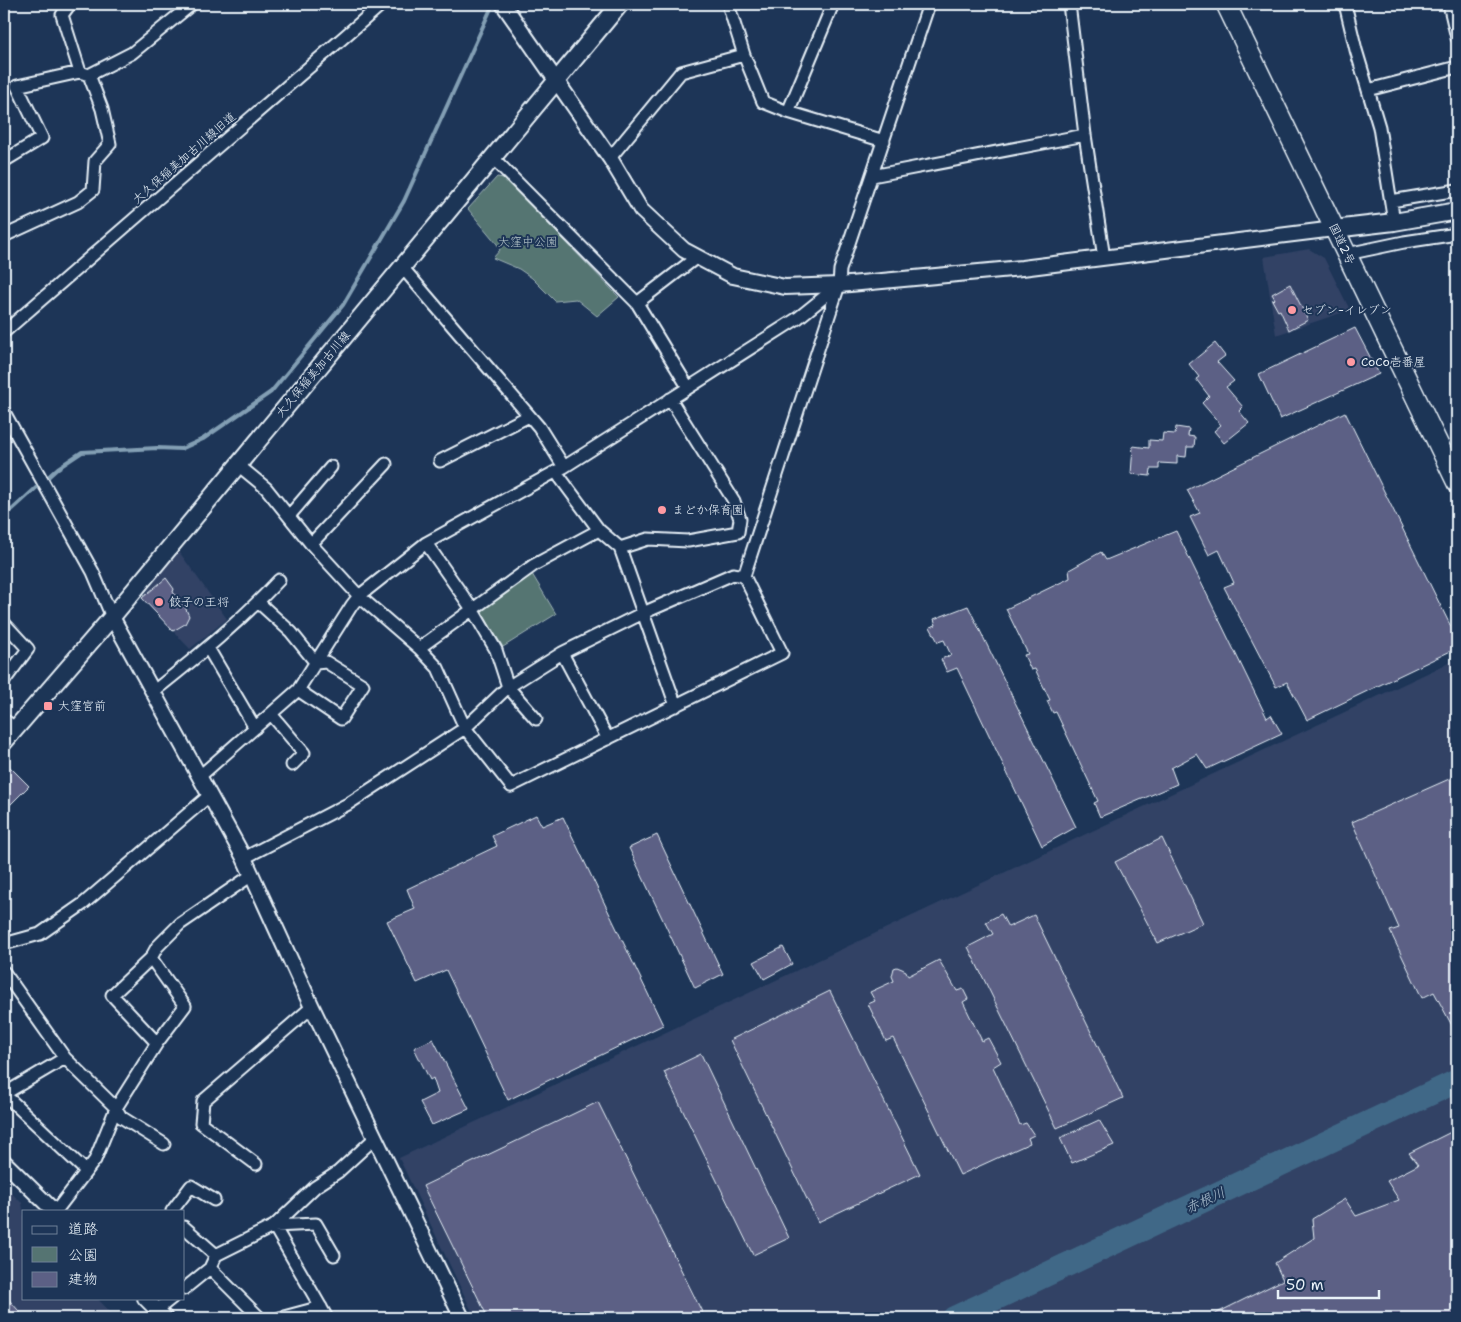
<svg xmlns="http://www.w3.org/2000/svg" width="1461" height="1322" font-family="'Shantell Sans','Klee One',sans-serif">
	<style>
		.built { fill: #304265 }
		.green { fill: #557472; stroke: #9eb2b5 }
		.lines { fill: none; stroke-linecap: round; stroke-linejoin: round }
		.stream { stroke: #839fb4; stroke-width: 4 }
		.river { stroke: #406887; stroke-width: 24 }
		.building { fill: #5c6085; stroke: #e8f1f8 }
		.minor-casing { stroke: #e8f1f8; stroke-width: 15 }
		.tertiary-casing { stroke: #e8f1f8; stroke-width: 18 }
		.secondary-casing { stroke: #e8f1f8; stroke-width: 20 }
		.trunk-casing { stroke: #e8f1f8; stroke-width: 22 }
		.minor { stroke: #1d3557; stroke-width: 11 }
		.tertiary { stroke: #1d3557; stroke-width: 14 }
		.secondary { stroke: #1d3557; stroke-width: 16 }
		.trunk { stroke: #1d3557; stroke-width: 19 }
		.poi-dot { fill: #ff9aa2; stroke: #1d3557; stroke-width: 2 }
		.labels { text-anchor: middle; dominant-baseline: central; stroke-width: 4; stroke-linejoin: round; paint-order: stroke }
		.street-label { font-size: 12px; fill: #e8f1f8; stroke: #1d3557 }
		.park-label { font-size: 12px; fill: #b5c5c9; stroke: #1d3557 }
		.poi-label { font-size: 12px; fill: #e8f1f8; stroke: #1d3557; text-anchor: start }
		.water-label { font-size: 14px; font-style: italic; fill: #adc1d0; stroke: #1d3557 }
	</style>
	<rect width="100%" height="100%" fill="#1d3557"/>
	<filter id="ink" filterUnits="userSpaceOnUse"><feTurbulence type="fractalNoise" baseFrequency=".02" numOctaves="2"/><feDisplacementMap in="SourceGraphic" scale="10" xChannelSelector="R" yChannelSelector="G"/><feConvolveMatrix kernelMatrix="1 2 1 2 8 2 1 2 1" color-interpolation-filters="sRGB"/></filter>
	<g filter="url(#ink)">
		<path class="built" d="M 1309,249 L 1324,258 L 1350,310 L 1276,335 L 1264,257 Z
			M 178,550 L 227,619 L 190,649 L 142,598 Z
			M 1457,659 L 1457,1074 L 935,1318 L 475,1318 L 399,1158 Z
			M 1457,1086 L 1457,1318 L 970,1318 Z
			M 4,1186 L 22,1203 L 24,1216 L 24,1298 L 97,1298 L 116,1318 L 4,1318 Z"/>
		<path class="green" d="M 497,177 L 504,178 L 619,297 L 597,316 L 576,299 L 555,301 L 532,278 L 519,269 L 493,258 L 500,250 L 497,244 L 468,209 Z
			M 532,574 L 556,614 L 503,647 L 482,613 L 483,605 Z"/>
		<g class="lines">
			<path class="stream" d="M 4,517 L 58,468 L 82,452 L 157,448 L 181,449 L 203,439 L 271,392 L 343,305 L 404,201 L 493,4"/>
			<path class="river" d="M 954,1318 L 1457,1081"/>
		</g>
		<path class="building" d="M 1290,284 L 1308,320 L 1289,330 L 1280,310 L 1278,311 L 1272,300 L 1275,299 L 1272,294 Z
			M 1355,328 L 1379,374 L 1280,419 L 1259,374 Z
			M 1215,343 L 1225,356 L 1217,362 L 1234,381 L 1226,387 L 1243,407 L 1239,411 L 1249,423 L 1224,443 L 1214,431 L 1221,425 L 1202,403 L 1209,396 L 1196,379 L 1199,377 L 1189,364 Z
			M 1345,412 L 1457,639 L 1457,648 L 1307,720 L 1287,682 L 1276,687 L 1224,587 L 1234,583 L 1219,550 L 1209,555 L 1190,517 L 1200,513 L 1187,490 Z
			M 1176,427 L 1189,429 L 1188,436 L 1195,437 L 1194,447 L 1187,447 L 1186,457 L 1177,456 L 1177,464 L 1159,463 L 1159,469 L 1151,469 L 1150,476 L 1131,474 L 1133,446 L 1149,448 L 1149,440 L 1162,441 L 1163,433 L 1175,434 Z
			M 1176,531 L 1267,718 L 1271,715 L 1282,734 L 1207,769 L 1197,754 L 1171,768 L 1177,784 L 1100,817 L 1094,803 L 1098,801 L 1056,712 L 1053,713 L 1047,701 L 1050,700 L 1035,669 L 1031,670 L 1024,655 L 1028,654 L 1006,609 L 1070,578 L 1069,570 L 1101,552 L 1106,560 Z
			M 166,578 L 174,589 L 173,592 L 185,607 L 189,616 L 185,624 L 173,631 L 142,598 Z
			M 968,606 L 1076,827 L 1042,846 L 957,668 L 947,672 L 941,659 L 951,655 L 944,640 L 938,642 L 930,627 L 936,625 L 934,619 Z
			M 5,762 L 29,786 L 9,806 L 4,800 Z
			M 1456,776 L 1457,778 L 1456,1033 L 1434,992 L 1422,998 L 1390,931 L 1399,928 L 1352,822 Z
			M 536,815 L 542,826 L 563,817 L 663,1025 L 508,1100 L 446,970 L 417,983 L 387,921 L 415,909 L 407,889 L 497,846 L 492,836 Z
			M 657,835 L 723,974 L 695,988 L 629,848 Z
			M 1162,838 L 1203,923 L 1158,943 L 1115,862 Z
			M 1001,914 L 1008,927 L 1034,915 L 1123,1098 L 1057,1128 L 968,947 L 993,934 L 986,922 Z
			M 783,947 L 792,964 L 764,979 L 754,962 Z
			M 939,960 L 957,991 L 963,989 L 968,999 L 963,1002 L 982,1041 L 988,1038 L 1001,1062 L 993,1067 L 1020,1125 L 1026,1123 L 1034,1135 L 1028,1138 L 1030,1143 L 960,1175 L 893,1038 L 886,1041 L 868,1004 L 875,1001 L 870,992 L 894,981 L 892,976 L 894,968 L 897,967 L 902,969 L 906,971 L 908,976 Z
			M 830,991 L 920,1174 L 818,1222 L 730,1040 Z
			M 433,1039 L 469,1109 L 432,1125 L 420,1102 L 438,1093 L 433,1078 L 430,1080 L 414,1048 Z
			M 701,1054 L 789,1238 L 753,1255 L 664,1072 Z
			M 598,1102 L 705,1318 L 488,1318 L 423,1186 Z
			M 1099,1120 L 1114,1145 L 1072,1163 L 1060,1138 Z
			M 1457,1129 L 1457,1318 L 1207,1318 L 1283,1280 L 1275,1263 L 1314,1238 L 1312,1219 L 1345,1199 L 1356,1216 L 1399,1200 L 1387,1181 L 1418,1165 L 1409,1153 Z
			M 4,1294 L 25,1318 L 4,1318 Z"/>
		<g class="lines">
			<g class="minor-casing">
				<path id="minor" d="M 70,4 L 62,15 L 80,72
					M 728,4 L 744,55 L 763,102 L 788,112 L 884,141
					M 1069,4 L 1085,135 L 1104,258
					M 1345,4 L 1356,50 L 1379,127 L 1394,222
					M 1449,4 L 1457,38
					M 1368,90 L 1457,67
					M 788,112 L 833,4
					M 493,158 L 637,303 L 697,257
					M 610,158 L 681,72 L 744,55
					M 4,161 L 42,138 L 17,86 L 80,72 L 89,75
					M 872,176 L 1085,135
					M 1391,201 L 1457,190
					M 4,236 L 78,202 L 93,190 L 95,161 L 110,144 L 102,109 L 89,75 L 132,53 L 192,4
					M 1347,254 L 1404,242 L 1457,234
					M 402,267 L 539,427 L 564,467
					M 637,303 L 688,387
					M 4,332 L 382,4
					M 4,412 L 93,572 L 112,617
					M 440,461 L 529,416
					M 238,465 L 266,488 L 311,544 L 359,596 L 419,648 L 438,668 L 465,728 L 511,786 L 782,653 L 744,576 L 839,285 L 840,270 L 929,4
					M 556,472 L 599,530 L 620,548 L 676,706
					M 289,516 L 331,467
					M 426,543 L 472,609 L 496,650 L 508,687 L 536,719
					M 311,544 L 386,464
					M 620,548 L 648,539 L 688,541 L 738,532 L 740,519 L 734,501 L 670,399
					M 258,602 L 291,632 L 316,663 L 326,662 L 363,685 L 341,719 L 298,690
					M 4,623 L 28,649 L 4,681
					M 208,648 L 255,728
					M 419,648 L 534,565 L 599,530
					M 562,653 L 608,739
					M 154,691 C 198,656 241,621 279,580
					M 271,714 L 304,753 L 292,765
					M 4,720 L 15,728
					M 200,776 L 298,690 L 352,605 L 359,596 L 426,543 L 564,467 L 798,318 L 839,285
					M 244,858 L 348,804 L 465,728 L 508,687 L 562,653 L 643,613 L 733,574 L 744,576
					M 4,944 L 40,934 L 83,904 L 210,795
					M 4,972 L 65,1058 L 116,1108 L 121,1117 L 164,1144
					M 157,1043 L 112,995 L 151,958 L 157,947 L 180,924 L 252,875
					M 65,1058 L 4,1094 L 86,1171
					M 256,1164 L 201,1123 L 203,1101 L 312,1007
					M 56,1211 L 95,1160 L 116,1108 L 157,1043 L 185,1006 L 151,958
					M 172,1211 L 191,1186 L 214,1200
					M 184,1227 L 216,1255
					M 210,1268 L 260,1318
					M 184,1289 L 210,1268 L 216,1255 L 274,1226 L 315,1187 L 338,1172 L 375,1138
					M 157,1310 L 172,1298
					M 280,1318 L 321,1307
					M 327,1318 L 274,1226 L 316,1224 L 334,1255"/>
			</g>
			<g class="tertiary-casing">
				<path id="tertiary" d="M 503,4 L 610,158 L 641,210 L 684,250 L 733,276 L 785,287 L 839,285 L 1022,268 L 1334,229
					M 112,617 L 244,858 L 312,1007 L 462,1318
					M 4,1162 L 54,1211
					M 145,1298 L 165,1318"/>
			</g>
			<g class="secondary-casing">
				<path id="secondary" d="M 1334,229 L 1394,222 L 1457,211
					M 4,742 L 112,617 L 620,4"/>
			</g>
			<g class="trunk-casing">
				<path id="trunk" d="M 1226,4 L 1457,483"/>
			</g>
			<use href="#minor" class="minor"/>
			<use href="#tertiary" class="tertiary"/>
			<use href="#secondary" class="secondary"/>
			<use href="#trunk" class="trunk"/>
		</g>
	</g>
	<g class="poi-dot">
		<circle cx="1292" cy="310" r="5"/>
		<circle cx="1351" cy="362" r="5"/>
		<circle cx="662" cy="510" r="5"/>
		<circle cx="159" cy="602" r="5"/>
		<rect x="43" y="701" width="10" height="10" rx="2.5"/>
	</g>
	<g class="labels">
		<g class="street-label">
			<text transform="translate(184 158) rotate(-41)">大久保稲美加古川線旧道</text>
			<text transform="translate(1342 244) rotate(64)">国道2号</text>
			<text transform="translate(313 374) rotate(-50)">大久保稲美加古川線</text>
		</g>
		<g class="park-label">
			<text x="528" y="242">大窪中公園</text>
		</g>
		<g class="poi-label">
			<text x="1302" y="310">セブン-イレブン</text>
			<text x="1361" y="362">CoCo壱番屋</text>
			<text x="672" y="510">まどか保育園</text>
			<text x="169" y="602">餃子の王将</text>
			<text x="58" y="706">大窪宮前</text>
		</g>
		<g class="water-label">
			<text transform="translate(1205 1200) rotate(-25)">赤根川</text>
		</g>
	</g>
	<rect width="1461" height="1322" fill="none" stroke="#1d3557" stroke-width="20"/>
	<rect x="10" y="10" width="1441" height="1302" fill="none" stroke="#e8f1f8" stroke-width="2" filter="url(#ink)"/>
	<rect x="22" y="1210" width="162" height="90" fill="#1d3557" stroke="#6e8097"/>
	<rect x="32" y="1226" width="25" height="8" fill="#1d3557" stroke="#6e8097"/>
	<text x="68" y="1234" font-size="15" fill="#e8f1f8">道路</text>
	<rect x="32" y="1247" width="25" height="15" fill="#557472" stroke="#6e8097"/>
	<text x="68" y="1260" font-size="15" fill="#e8f1f8">公園</text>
	<rect x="32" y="1272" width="25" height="15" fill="#5c6085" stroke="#6e8097"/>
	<text x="68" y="1284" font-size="15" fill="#e8f1f8">建物</text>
	<path d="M1278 1290v8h101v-8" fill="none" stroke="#e8f1f8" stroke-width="2.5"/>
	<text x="1286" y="1290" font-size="15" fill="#e8f1f8" stroke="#1d3557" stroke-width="4" paint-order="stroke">50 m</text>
</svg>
